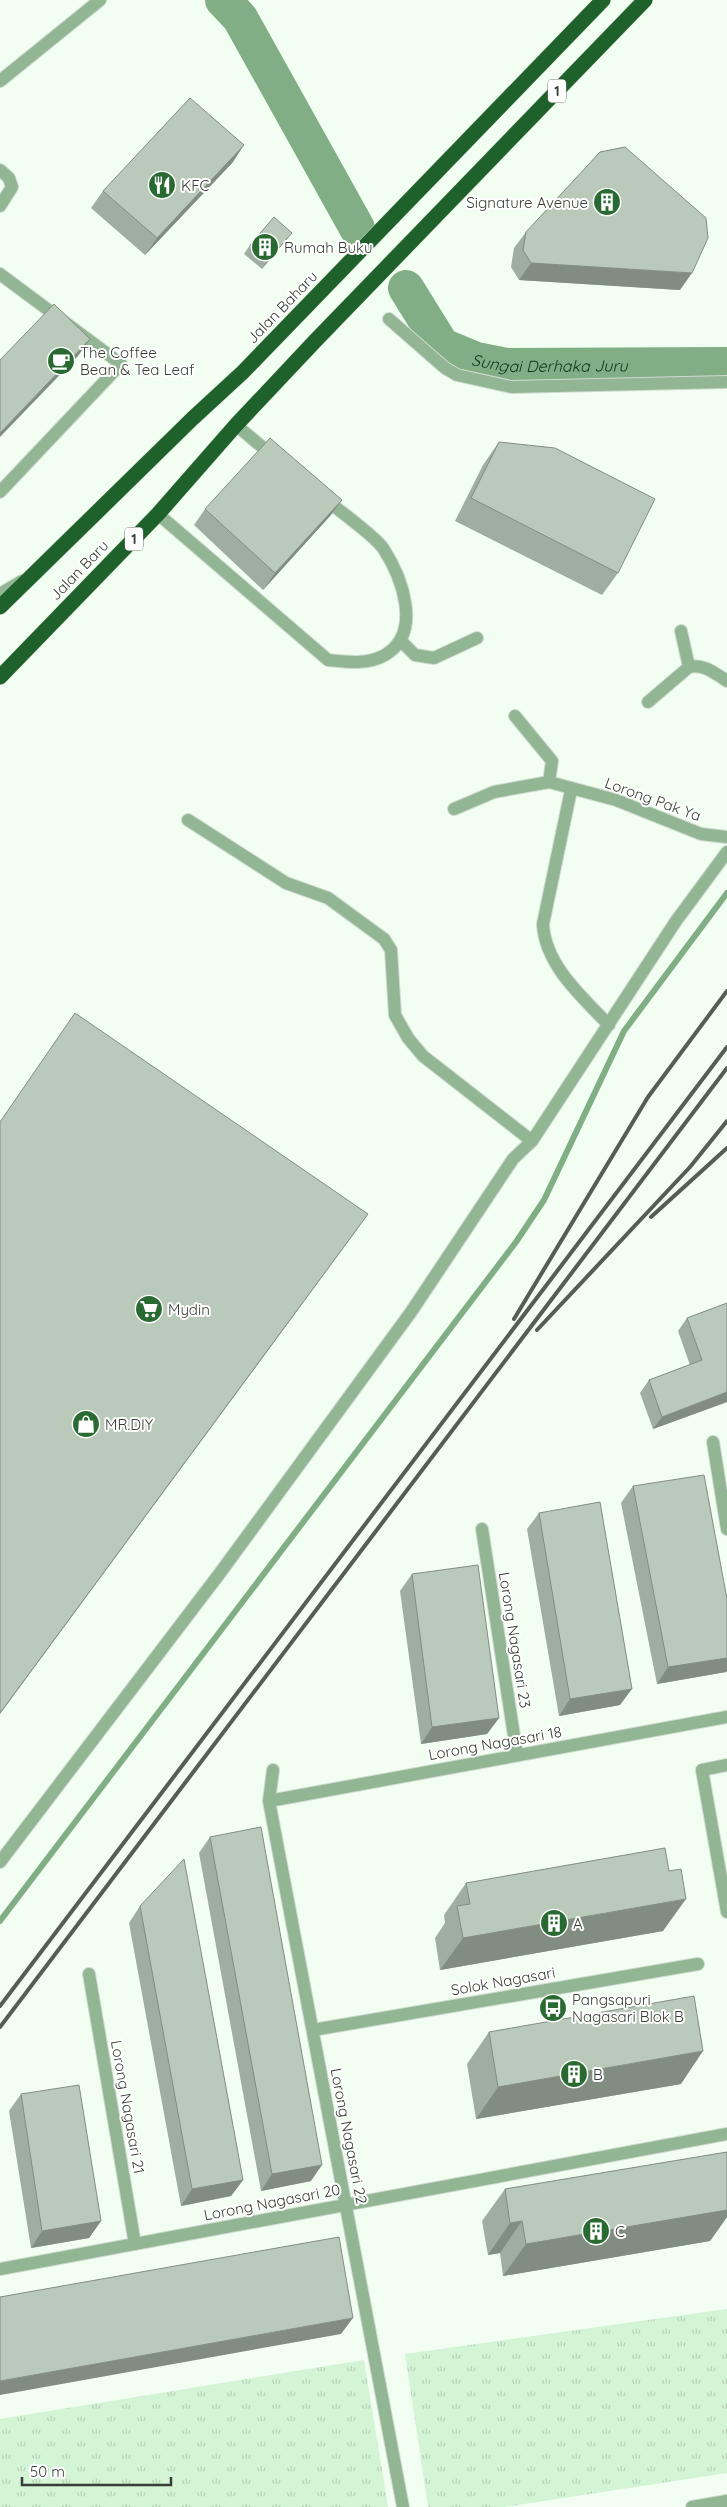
<svg xmlns="http://www.w3.org/2000/svg" width="727" height="2507" font-family="Quicksand,sans-serif">
	<style>
		.grass { fill: url(#grass-tufts) }
		.lines { fill: none; stroke-linecap: round; stroke-linejoin: round }
		.stream { stroke: #82ae85; stroke-width: 6 }
		.river { stroke: #82ae85; stroke-width: 36 }
		.minor-casing { stroke: #d0dbd0; stroke-width: 14 }
		.highway-casing { stroke: #d0dbd0; stroke-width: 16 }
		.minor { stroke: #92b594; stroke-width: 12 }
		.highway { stroke: #1f612a; stroke-width: 15 }
		.rail { stroke: #555d55; stroke-width: 4 }
		.wall { fill: #9faea0 }
		.shaded-wall { fill: #828d82 }
		.building { fill: #b9caba; stroke: #828d82 }
		.labels { text-anchor: middle; dominant-baseline: central; stroke-width: 4; stroke-linejoin: round; paint-order: stroke }
		.shield { fill: #fff; stroke: #737773; stroke-width: 1 }
		.shield-label { font-size: 14px; font-weight: bold; fill: #373d37 }
		.poi-label { font-size: 15px; fill: #373d37; stroke: #fff; text-anchor: start }
		.street-label { font-size: 15px; fill: #373d37; stroke: #fff }
		.water-label { font-size: 16px; font-style: italic; fill: #083a12; stroke: #fff }
	</style>
	<defs>
		<pattern id="grass-tufts" width="24" height="20" patternUnits="userSpaceOnUse" patternTransform="scale(1.25)"><rect width="24" height="20" fill="#d4f4d6"/><path d="M3 7l-1-3M5 7V3M7 7l1-3M15 17l-1-3M17 17v-4M19 17l1-3" fill="none" stroke="#b7d2b8"/></pattern>
	</defs>
	<rect width="100%" height="100%" fill="#f1fef1"/>
	<path class="grass" d="M 727,2309 L 727,2473 L 504,2507 L 428,2507 L 405,2354 Z
		M 364,2360 L 388,2507 L 0,2507 L 0,2419 Z"/>
	<g class="lines">
		<path class="stream" d="M 0,1921 L 516,1242 L 544,1200 L 624,1031 L 727,893"/>
		<g class="river">
			<path d="M 223,0 L 240,18 L 357,228"/>
			<path id="s1" d="M 406,288 L 442,346 L 476,360 L 507,366 L 727,365"/>
		</g>
		<g class="minor-casing">
			<path id="minor" d="M 0,81 L 100,0
				M 0,170 L 9,178 L 12,187 L 0,206
				M 0,274 L 121,364 L 0,492
				M 389,319 L 445,368 L 457,375 L 511,387 L 727,382
				M 236,425 L 274,457
				M 158,514 L 328,660 C 346,662 368,665 385,655 C 423,633 402,577 383,548 C 374,535 338,510 324,498
				M 0,594 L 22,581
				M 681,631 L 689,667
				M 400,640 L 415,655 L 434,658 L 477,638
				M 648,702 L 689,667 C 703,663 716,674 727,681
				M 515,716 L 552,761 L 549,782
				M 571,790 L 543,924 C 545,965 582,997 609,1025
				M 454,809 L 494,792 L 549,782 L 616,800 L 701,834 L 727,837
				M 188,820 L 286,883 L 328,898 L 384,939 L 391,950 L 395,1015 L 408,1038 L 423,1056 L 532,1141
				M 713,1442 L 727,1529
				M 482,1529 L 517,1755
				M 727,1765 L 702,1770 L 727,1912
				M 273,1770 L 269,1801 L 403,2507
				M 269,1801 L 727,1717
				M 0,1862 L 220,1573 L 411,1312 L 513,1159 L 532,1141 L 676,921 L 727,852
				M 89,1974 L 135,2244
				M 313,2030 L 698,1964
				M 0,2269 L 727,2134
				M 692,2507 L 727,2501"/>
		</g>
		<g class="highway-casing">
			<path id="highway" d="M 0,607 L 192,419 L 243,372 L 603,0
				M 0,677 L 158,514 L 236,425 L 316,340 L 645,0"/>
		</g>
		<use href="#minor" class="minor"/>
		<use href="#highway" class="highway"/>
		<path class="rail" d="M 651,1217 L 727,1148
			M 514,1319 L 648,1097 L 727,991
			M 537,1330 L 690,1167 L 727,1121
			M 0,2006 L 727,1047
			M 0,2027 L 727,1068"/>
	</g>
	<path class="wall" d="M 233,162 L 145,255 L 91,208 L 103,191 Z
		M 526,232 L 680,290 L 519,280 L 511,267 L 514,248 Z
		M 292,233 L 285,241 L 262,269 L 244,254 L 250,245 Z
		M 499,442 L 618,573 L 602,595 L 455,521 L 483,465 Z
		M 342,500 L 330,516 L 263,590 L 194,525 L 205,509 Z
		M 727,1303 L 727,1402 L 653,1429 L 640,1393 L 649,1380 L 690,1365 L 678,1331 L 687,1318 Z
		M 633,1486 L 727,1599 L 727,1671 L 726,1672 L 657,1684 L 621,1503 Z
		M 539,1513 L 620,1705 L 559,1716 L 527,1529 Z
		M 412,1574 L 499,1718 L 487,1734 L 421,1744 L 400,1591 Z
		M 210,1837 L 311,2181 L 261,2191 L 199,1853 Z
		M 466,1883 L 663,1931 L 440,1970 L 435,1938 L 445,1923 L 444,1915 Z
		M 140,1906 L 243,2180 L 231,2196 L 181,2206 L 129,1923 Z
		M 489,2032 L 681,2084 L 476,2119 L 467,2064 Z
		M 21,2094 L 101,2221 L 89,2238 L 31,2248 L 9,2111 Z
		M 727,2152 L 727,2217 L 710,2241 L 503,2276 L 500,2253 L 488,2255 L 482,2221 L 505,2189 Z"/>
	<path class="shaded-wall" d="M 244,145 L 233,162 L 145,255 L 157,238 Z
		M 292,233 L 285,241 L 262,269 L 268,260 Z
		M 531,263 L 692,273 L 680,290 L 519,280 Z
		M 90,339 L 78,356 L 0,437 L 0,433 Z
		M 342,500 L 330,516 L 263,590 L 275,573 Z
		M 368,1214 L 356,1231 L 0,1714 L 0,1713 Z
		M 727,1392 L 727,1402 L 653,1429 L 662,1417 Z
		M 727,1658 L 727,1671 L 726,1672 L 657,1684 L 668,1667 Z
		M 632,1689 L 620,1705 L 559,1716 L 570,1699 Z
		M 499,1718 L 487,1734 L 421,1744 L 432,1727 Z
		M 686,1899 L 663,1931 L 440,1970 L 463,1938 Z
		M 703,2051 L 681,2084 L 476,2119 L 498,2087 Z
		M 322,2165 L 311,2181 L 261,2191 L 272,2174 Z
		M 243,2180 L 231,2196 L 181,2206 L 192,2189 Z
		M 727,2210 L 727,2217 L 710,2241 L 503,2276 L 526,2244 Z
		M 101,2221 L 89,2238 L 31,2248 L 42,2231 Z
		M 522,2221 L 500,2253 L 488,2255 L 510,2223 Z
		M 353,2318 L 341,2334 L 0,2395 L 0,2381 Z"/>
	<path class="building" d="M 190,98 L 244,145 L 157,238 L 103,191 Z
		M 625,147 L 706,218 L 708,238 L 692,273 L 531,263 L 523,250 L 526,232 L 600,152 Z
		M 274,217 L 292,233 L 268,260 L 250,245 Z
		M 54,304 L 90,339 L 0,433 L 0,360 Z
		M 270,438 L 342,500 L 275,573 L 205,509 Z
		M 499,442 L 555,448 L 655,499 L 618,573 L 471,498 Z
		M 75,1013 L 368,1214 L 0,1713 L 0,1122 Z
		M 727,1303 L 727,1392 L 662,1417 L 649,1380 L 702,1360 L 687,1318 Z
		M 704,1475 L 727,1599 L 727,1658 L 668,1667 L 633,1486 Z
		M 600,1502 L 632,1689 L 570,1699 L 539,1513 Z
		M 478,1565 L 499,1718 L 432,1727 L 412,1574 Z
		M 261,1827 L 322,2165 L 272,2174 L 210,1837 Z
		M 665,1848 L 669,1871 L 681,1869 L 686,1899 L 463,1938 L 457,1906 L 470,1904 L 466,1883 Z
		M 184,1859 L 243,2180 L 192,2189 L 140,1906 Z
		M 694,1996 L 703,2051 L 498,2087 L 489,2032 Z
		M 79,2085 L 101,2221 L 42,2231 L 21,2094 Z
		M 727,2152 L 727,2210 L 526,2244 L 522,2221 L 510,2223 L 505,2189 Z
		M 339,2237 L 353,2318 L 0,2381 L 0,2297 Z"/>
	<defs>
		<g id="restaurant-disc" transform="scale(1.4375)"><circle r="9.5" fill="#296932" stroke="#fff"/><path d="M-5-6h1v4h1v-4h1v4h1v-4h1v5L-1.5 .5V6h-2V.5L-5-1ZM5-6V6H3V1.5H1.5Q1.5-4 5-6Z" fill="#fff"/></g>
		<g id="building-disc" transform="scale(1.4375)"><circle r="9.5" fill="#296932" stroke="#fff"/><path d="M-4-6H4V6H1V3H-1V6H-4ZM-2.5-4.3h1.7v1.8h-1.7ZM.8-4.3h1.7v1.8H.8ZM-2.5-1h1.7V.8h-1.7ZM.8-1h1.7V.8H.8Z" fill="#fff"/></g>
		<g id="cafe-disc" transform="scale(1.4375)"><circle r="9.5" fill="#296932" stroke="#fff"/><path d="M-5.5-4.5H6V0H3Q3 3.5 0 3.5H-2.5Q-5.5 3.5-5.5 0ZM3-3.2v2h1.7v-2ZM-6 4.5H4V6H-6Z" fill="#fff"/></g>
		<g id="supermarket-disc" transform="scale(1.4375)"><circle r="9.5" fill="#296932" stroke="#fff"/><path d="M-6-5.5h2.5l.6 2H6L4.5 2H-2.5L-4.4-4H-6ZM-1.5 3.2a1.3 1.3 0 1 0 .1 0ZM3 3.2a1.3 1.3 0 1 0 .1 0Z" fill="#fff"/></g>
		<g id="shop-disc" transform="scale(1.4375)"><circle r="9.5" fill="#296932" stroke="#fff"/><path d="M-5-2.5h2.3a2.7 3.5 0 0 1 5.4 0H5L5.5 6h-11ZM-1.5-2.5h3a1.5 2.3 0 0 0-3 0Z" fill="#fff"/></g>
		<g id="bus-disc" transform="scale(1.4375)"><circle r="9.5" fill="#296932" stroke="#fff"/><path d="M-5-6H5V4H4V6H2V4H-2V6H-4V4H-5ZM-3.5-4V0h7V-4ZM-3.5 1.2v1.5H-2V1.2ZM2 1.2v1.5H3.5V1.2Z" fill="#fff"/></g>
	</defs>
	<g fill-rule="evenodd">
		<use href="#restaurant-disc" x="162" y="185"/>
		<use href="#building-disc" x="607" y="202"/>
		<use href="#building-disc" x="265" y="247"/>
		<use href="#cafe-disc" x="61" y="361"/>
		<use href="#supermarket-disc" x="149" y="1309"/>
		<use href="#shop-disc" x="86" y="1424"/>
		<use href="#building-disc" x="554" y="1923"/>
		<use href="#bus-disc" x="553" y="2008"/>
		<use href="#building-disc" x="574" y="2074"/>
		<use href="#building-disc" x="596" y="2231"/>
	</g>
	<g class="labels">
		<g class="shield">
			<rect x="548" y="79.5" width="18" height="23" rx="4"/>
			<rect x="125" y="527.5" width="18" height="23" rx="4"/>
		</g>
		<g class="shield-label">
			<text x="557" y="91">1</text>
			<text x="134" y="539">1</text>
		</g>
		<g class="poi-label">
			<text x="181" y="185">KFC</text>
			<text x="588" y="202" text-anchor="end">Signature Avenue</text>
			<text x="284" y="247">Rumah Buku</text>
			<text x="80" y="352">The Coffee<tspan x="80" dy="17">Bean &amp; Tea Leaf</tspan></text>
			<text x="168" y="1309">Mydin</text>
			<text x="105" y="1424">MR.DIY</text>
			<text x="573" y="1923">A</text>
			<text x="572" y="1999">Pangsapuri<tspan x="572" dy="17">Nagasari Blok B</tspan></text>
			<text x="593" y="2074">B</text>
			<text x="615" y="2231">C</text>
		</g>
		<g class="street-label">
			<text transform="translate(282 307) rotate(-46)">Jalan Baharu</text>
			<text transform="translate(79 570) rotate(-46)">Jalan Baru</text>
			<text transform="translate(653 799) rotate(20)">Lorong Pak Ya</text>
			<text transform="translate(515 1640) rotate(81)">Lorong Nagasari 23</text>
			<text transform="translate(495 1743) rotate(-10)">Lorong Nagasari 18</text>
			<text transform="translate(503 1981) rotate(-10)">Solok Nagasari</text>
			<text transform="translate(128 2107) rotate(80)">Lorong Nagasari 21</text>
			<text transform="translate(349 2136) rotate(79)">Lorong Nagasari 22</text>
			<text transform="translate(272 2202) rotate(-11)">Lorong Nagasari 20</text>
		</g>
		<g class="water-label">
			<text stroke="none"><textPath href="#s1" startOffset="179">Sungai Derhaka Juru</textPath></text>
		</g>
	</g>
	<path d="M22 2477v8h149v-8" fill="none" stroke="#373d37" stroke-width="2.5"/>
	<text x="30" y="2477" font-size="15" fill="#373d37" stroke="#ffffff" stroke-width="4" paint-order="stroke">50 m</text>
</svg>
